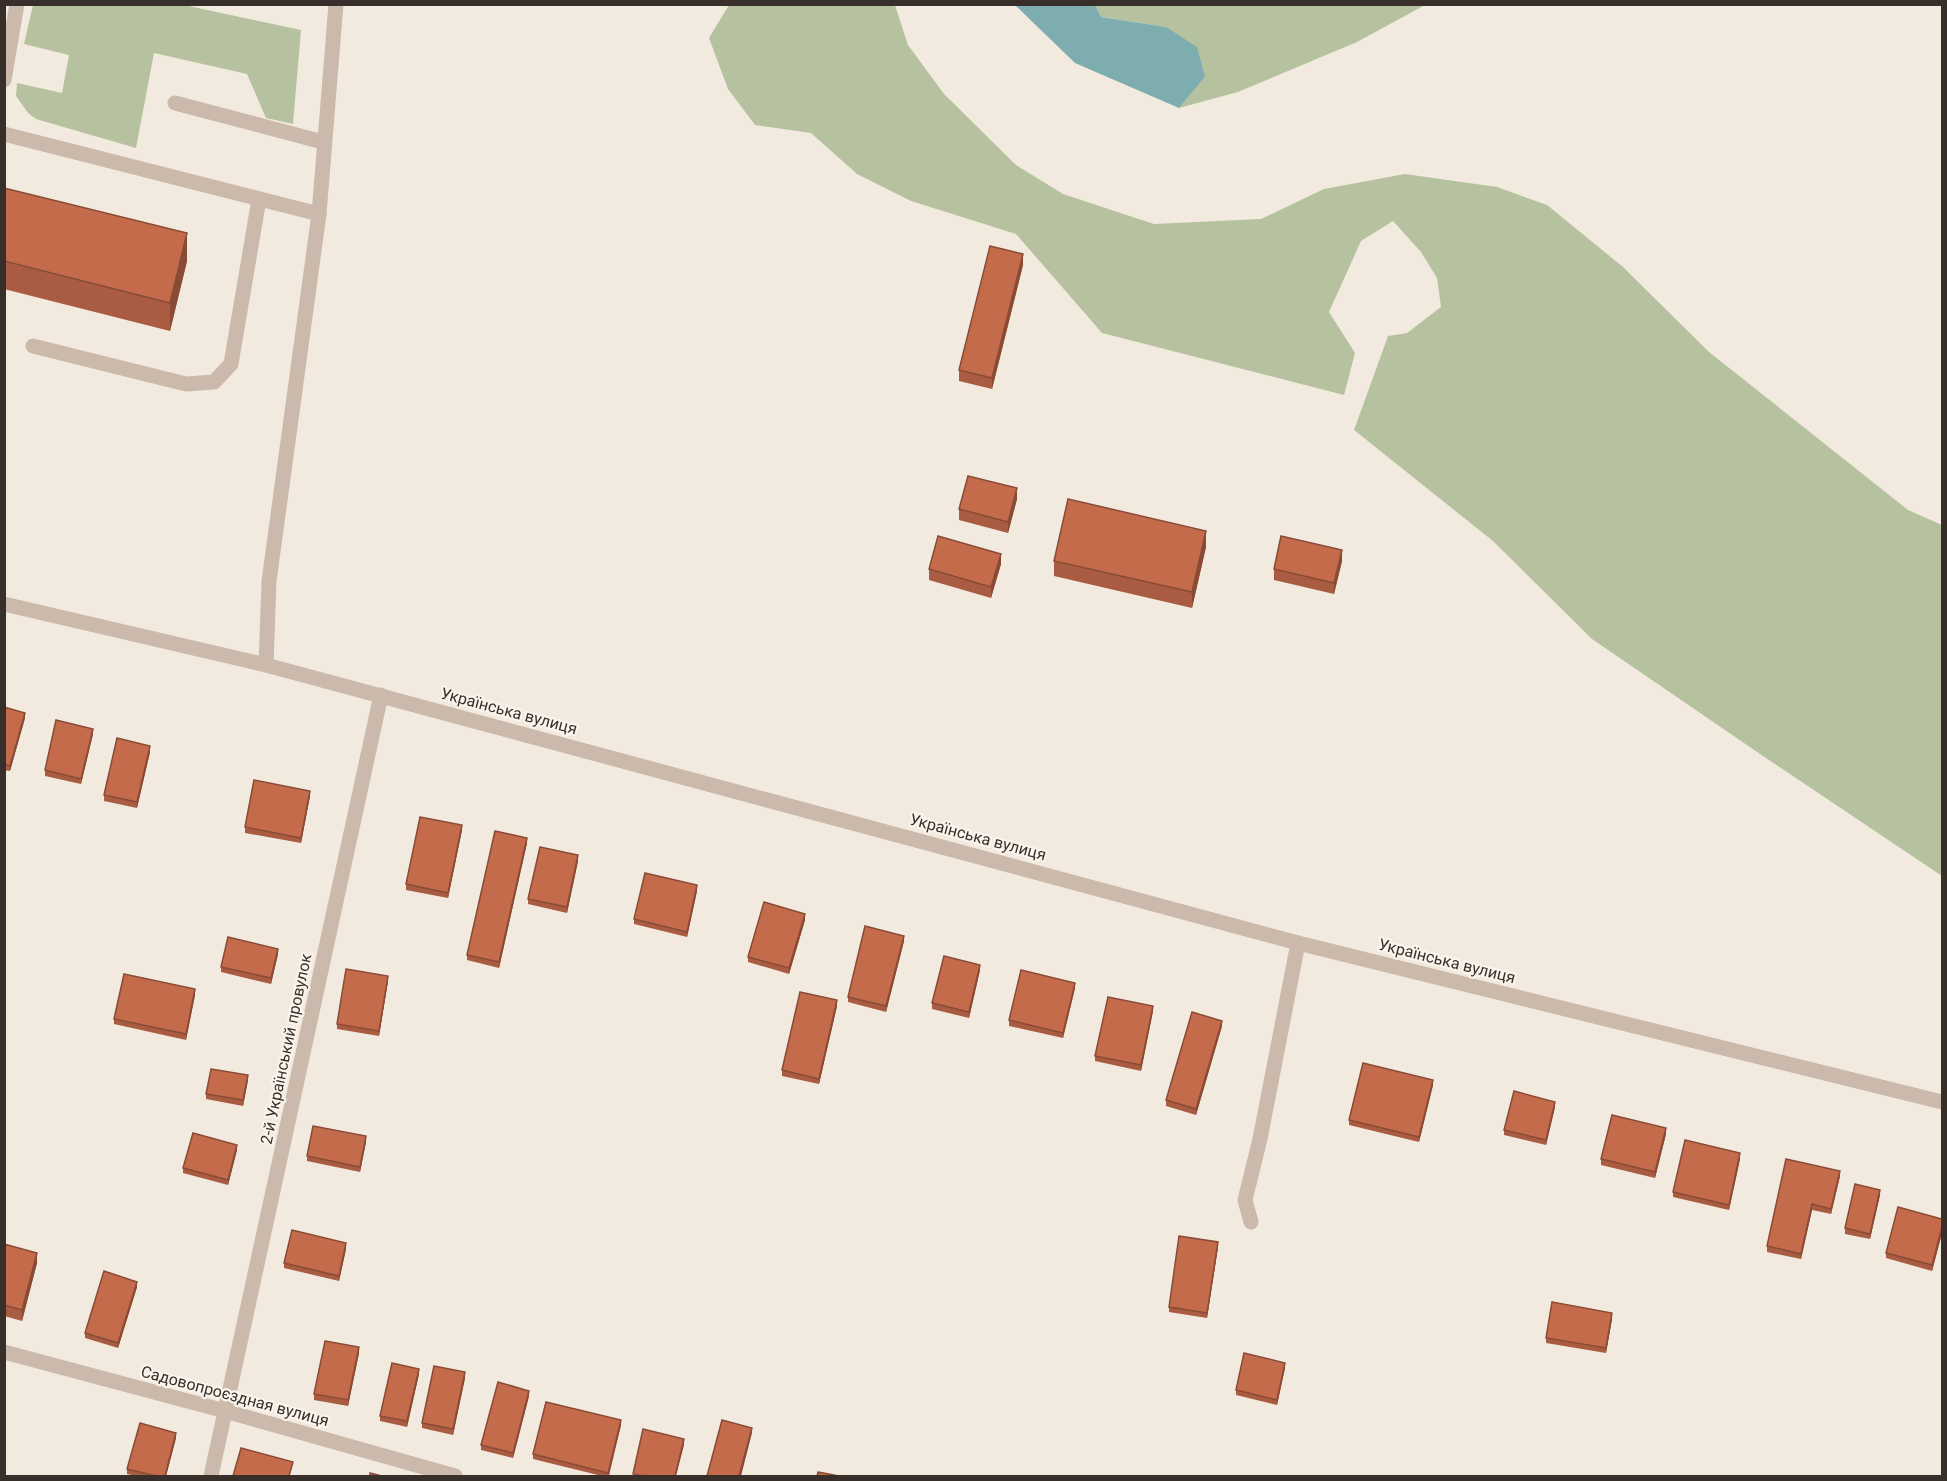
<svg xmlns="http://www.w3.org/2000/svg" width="1947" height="1481" font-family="Roboto,sans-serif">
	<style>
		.green { fill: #b6c29f }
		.water { fill: #7eadb0 }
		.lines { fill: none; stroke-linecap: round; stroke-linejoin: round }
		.service { stroke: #cbbaab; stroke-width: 15 }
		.minor { stroke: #cbbaab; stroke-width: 15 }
		.wall { fill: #a95c41 }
		.shaded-wall { fill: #894b35 }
		.building { fill: #c46b4c; stroke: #894b35; stroke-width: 1.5 }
		.labels { text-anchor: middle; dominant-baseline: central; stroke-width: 4.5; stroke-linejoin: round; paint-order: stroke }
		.street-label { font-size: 16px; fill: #392f2a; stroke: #faf4ec }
	</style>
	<rect width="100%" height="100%" fill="#f3eadf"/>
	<path class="green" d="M 33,5 L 184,5 L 301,30 L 293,124 L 266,118 L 247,74 L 154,53 L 136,148 L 36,119 L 28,113 L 16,96 L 17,83 L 62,93 L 69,55 L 24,44 Z
		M 729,5 L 895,5 L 908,45 L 944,94 L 1016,165 L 1063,194 L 1154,224 L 1261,219 L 1324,189 L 1405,174 L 1497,187 L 1547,205 L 1623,267 L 1709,352 L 1908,510 L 1942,525 L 1942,876 L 1763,756 L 1592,639 L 1493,541 L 1354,430 L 1388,336 L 1407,333 L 1441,307 L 1437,278 L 1421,252 L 1393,221 L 1361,241 L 1329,312 L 1355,353 L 1344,395 L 1102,333 L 1016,234 L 911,201 L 857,174 L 811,133 L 755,125 L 728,89 L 709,38 Z
		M 1095,5 L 1425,5 L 1357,42 L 1238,92 L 1179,108 L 1205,77 L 1166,27 L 1101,17 Z"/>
	<path class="water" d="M 1015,5 L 1095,5 L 1101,17 L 1166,27 L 1197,47 L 1205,77 L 1179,108 L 1075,63 Z"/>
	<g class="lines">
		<path class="service" d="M 4,80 L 17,4
			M 175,103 L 323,142
			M 4,134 L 319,214
			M 33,346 L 186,384 L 214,382 L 231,364 L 259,199
			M 1251,1222 L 1245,1200 L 1260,1139 L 1298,943"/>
		<path class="minor" d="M 4,604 L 266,665 L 1298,943 L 1942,1102
			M 266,665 L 269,581 L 319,214 L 336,4
			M 4,1352 L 225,1411 L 455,1476
			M 211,1476 L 381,695"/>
	</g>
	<path class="wall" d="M 4,188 L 187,261 L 170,331 L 4,289 Z
		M 1023,265 L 992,389 L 959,381 L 959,370 Z
		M 1017,499 L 1008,533 L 959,520 L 959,509 Z
		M 1206,547 L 1192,608 L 1054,576 L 1054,561 Z
		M 1342,561 L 1334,594 L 1274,580 L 1274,569 Z
		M 1001,564 L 991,598 L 929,580 L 929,569 Z
		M 4,707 L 25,718 L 10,771 L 4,770 Z
		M 93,734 L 81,784 L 45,776 L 45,770 Z
		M 150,752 L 137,808 L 104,801 L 104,795 Z
		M 310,796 L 301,843 L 245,833 L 245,827 Z
		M 462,830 L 448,898 L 406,890 L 406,884 Z
		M 527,843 L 499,968 L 467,960 L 467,955 Z
		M 578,861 L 567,913 L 528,904 L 528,899 Z
		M 697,891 L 687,937 L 634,924 L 634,919 Z
		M 805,920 L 789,974 L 748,962 L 748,957 Z
		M 904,941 L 886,1012 L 848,1002 L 848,997 Z
		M 278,954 L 271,984 L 221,972 L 221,967 Z
		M 980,970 L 969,1018 L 932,1009 L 932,1003 Z
		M 388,981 L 379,1036 L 337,1029 L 337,1024 Z
		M 1075,988 L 1063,1038 L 1009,1026 L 1009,1020 Z
		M 195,995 L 186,1040 L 114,1024 L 114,1019 Z
		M 837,1006 L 819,1084 L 782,1076 L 782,1070 Z
		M 1153,1011 L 1141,1071 L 1095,1061 L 1095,1056 Z
		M 1222,1026 L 1196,1115 L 1166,1106 L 1166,1100 Z
		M 248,1080 L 243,1106 L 206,1099 L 206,1094 Z
		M 1433,1085 L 1419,1142 L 1349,1125 L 1349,1120 Z
		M 1555,1107 L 1546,1145 L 1504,1135 L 1504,1130 Z
		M 1666,1134 L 1655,1178 L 1601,1165 L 1601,1159 Z
		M 366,1142 L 360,1172 L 307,1161 L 307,1156 Z
		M 237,1150 L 228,1185 L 183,1173 L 183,1168 Z
		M 1740,1159 L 1729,1210 L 1673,1197 L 1673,1192 Z
		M 1840,1176 L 1831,1214 L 1812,1210 L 1801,1259 L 1767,1252 L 1767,1246 Z
		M 1880,1195 L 1870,1239 L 1845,1234 L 1845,1228 Z
		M 1942,1219 L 1942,1233 L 1932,1271 L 1886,1258 L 1886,1253 Z
		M 4,1244 L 37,1263 L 22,1321 L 4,1316 Z
		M 1218,1247 L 1207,1318 L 1169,1312 L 1169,1307 Z
		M 346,1249 L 339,1281 L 284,1268 L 284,1263 Z
		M 137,1287 L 118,1348 L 85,1338 L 85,1333 Z
		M 1612,1319 L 1606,1353 L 1546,1343 L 1546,1338 Z
		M 359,1353 L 348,1406 L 314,1400 L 314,1394 Z
		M 1285,1368 L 1277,1405 L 1236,1395 L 1236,1390 Z
		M 419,1374 L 407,1427 L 380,1421 L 380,1416 Z
		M 465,1378 L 453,1435 L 422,1428 L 422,1423 Z
		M 529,1396 L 513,1458 L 481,1450 L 481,1445 Z
		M 621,1425 L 609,1476 L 602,1476 L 533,1459 L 533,1454 Z
		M 176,1438 L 166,1476 L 136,1476 L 127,1474 L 127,1469 Z"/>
	<path class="shaded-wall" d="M 187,233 L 187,261 L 170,331 L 170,303 Z
		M 1023,254 L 1023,265 L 992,389 L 992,378 Z
		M 1017,488 L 1017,499 L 1008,533 L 1008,522 Z
		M 1206,531 L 1206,547 L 1192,608 L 1192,592 Z
		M 1342,550 L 1342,561 L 1334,594 L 1334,583 Z
		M 1001,554 L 1001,564 L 991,598 L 991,587 Z
		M 25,713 L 25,718 L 10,771 L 10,766 Z
		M 93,729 L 93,734 L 81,784 L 81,779 Z
		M 150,746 L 150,752 L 137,808 L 137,802 Z
		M 310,791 L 310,796 L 301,843 L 301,838 Z
		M 462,825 L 462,830 L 448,898 L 448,893 Z
		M 527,838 L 527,843 L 499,968 L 499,962 Z
		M 578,855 L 578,861 L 567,913 L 567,907 Z
		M 697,885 L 697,891 L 687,937 L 687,932 Z
		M 805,914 L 805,920 L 789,974 L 789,968 Z
		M 904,936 L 904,941 L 886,1012 L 886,1006 Z
		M 278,949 L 278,954 L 271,984 L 271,978 Z
		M 980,965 L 980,970 L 969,1018 L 969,1012 Z
		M 388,976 L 388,981 L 379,1036 L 379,1031 Z
		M 1075,983 L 1075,988 L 1063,1038 L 1063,1033 Z
		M 195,989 L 195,995 L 186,1040 L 186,1034 Z
		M 837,1000 L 837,1006 L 819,1084 L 819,1079 Z
		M 1153,1006 L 1153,1011 L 1141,1071 L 1141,1065 Z
		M 1222,1021 L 1222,1026 L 1196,1115 L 1196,1109 Z
		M 248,1075 L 248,1080 L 243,1106 L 243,1100 Z
		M 1433,1080 L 1433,1085 L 1419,1142 L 1419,1137 Z
		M 1555,1102 L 1555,1107 L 1546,1145 L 1546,1140 Z
		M 1666,1128 L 1666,1134 L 1655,1178 L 1655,1172 Z
		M 366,1136 L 366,1142 L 360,1172 L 360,1167 Z
		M 237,1145 L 237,1150 L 228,1185 L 228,1180 Z
		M 1740,1153 L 1740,1159 L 1729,1210 L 1729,1205 Z
		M 1840,1171 L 1840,1176 L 1831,1214 L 1831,1209 Z
		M 1880,1190 L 1880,1195 L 1870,1239 L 1870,1234 Z
		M 1812,1204 L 1812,1210 L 1801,1259 L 1801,1254 Z
		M 1942,1227 L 1942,1233 L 1932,1271 L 1932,1265 Z
		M 1218,1242 L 1218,1247 L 1207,1318 L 1207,1313 Z
		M 346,1243 L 346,1249 L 339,1281 L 339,1276 Z
		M 37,1253 L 37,1263 L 22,1321 L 22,1310 Z
		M 137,1282 L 137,1287 L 118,1348 L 118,1343 Z
		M 1612,1313 L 1612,1319 L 1606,1353 L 1606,1348 Z
		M 359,1347 L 359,1353 L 348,1406 L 348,1400 Z
		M 1285,1363 L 1285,1368 L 1277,1405 L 1277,1400 Z
		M 419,1369 L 419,1374 L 407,1427 L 407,1421 Z
		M 465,1372 L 465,1378 L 453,1435 L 453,1429 Z
		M 529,1391 L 529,1396 L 513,1458 L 513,1453 Z
		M 621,1420 L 621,1425 L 608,1476 L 608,1473 Z
		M 752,1428 L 752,1433 L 741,1476 L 739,1476 Z
		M 176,1433 L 176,1438 L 166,1476 L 165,1476 Z
		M 684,1439 L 684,1445 L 676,1476 L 675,1476 Z"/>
	<path class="building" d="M 4,188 L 187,233 L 170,303 L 4,261 Z
		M 990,246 L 1023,254 L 992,378 L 959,370 Z
		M 968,476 L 1017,488 L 1008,522 L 959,509 Z
		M 1068,499 L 1206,531 L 1192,592 L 1054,561 Z
		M 938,536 L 1001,554 L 991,587 L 929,569 Z
		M 1281,536 L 1342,550 L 1334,583 L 1274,569 Z
		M 4,707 L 25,713 L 10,766 L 4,764 Z
		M 56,720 L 93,729 L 81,779 L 45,770 Z
		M 117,738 L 150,746 L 137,802 L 104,795 Z
		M 254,780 L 310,791 L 301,838 L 245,827 Z
		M 420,817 L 462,825 L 448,893 L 406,884 Z
		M 495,831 L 527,838 L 499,962 L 467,955 Z
		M 540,847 L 578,855 L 567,907 L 528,899 Z
		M 645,873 L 697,885 L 687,932 L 634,919 Z
		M 764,902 L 805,914 L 789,968 L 748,957 Z
		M 865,926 L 904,936 L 886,1006 L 848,997 Z
		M 228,937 L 278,949 L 271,978 L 221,967 Z
		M 944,956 L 980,965 L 969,1012 L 932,1003 Z
		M 346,969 L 388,976 L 379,1031 L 337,1024 Z
		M 1021,970 L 1075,983 L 1063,1033 L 1009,1020 Z
		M 124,974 L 195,989 L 186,1034 L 114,1019 Z
		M 800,992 L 837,1000 L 819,1079 L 782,1070 Z
		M 1108,997 L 1153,1006 L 1141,1065 L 1095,1056 Z
		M 1192,1012 L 1222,1021 L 1196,1109 L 1166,1100 Z
		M 1363,1063 L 1433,1080 L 1419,1137 L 1349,1120 Z
		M 211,1069 L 248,1075 L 243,1100 L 206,1094 Z
		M 1514,1091 L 1555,1102 L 1546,1140 L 1504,1130 Z
		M 1612,1115 L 1666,1128 L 1655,1172 L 1601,1159 Z
		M 313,1126 L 366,1136 L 360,1167 L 307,1156 Z
		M 193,1133 L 237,1145 L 228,1180 L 183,1168 Z
		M 1685,1140 L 1740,1153 L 1729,1205 L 1673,1192 Z
		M 1786,1159 L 1840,1171 L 1831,1209 L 1812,1204 L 1801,1254 L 1767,1246 Z
		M 1855,1184 L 1880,1190 L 1870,1234 L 1845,1228 Z
		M 1898,1207 L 1942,1219 L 1942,1227 L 1932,1265 L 1886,1253 Z
		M 292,1230 L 346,1243 L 339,1276 L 284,1263 Z
		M 1179,1236 L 1218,1242 L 1207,1313 L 1169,1307 Z
		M 4,1244 L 37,1253 L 22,1310 L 4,1305 Z
		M 104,1271 L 137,1282 L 118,1343 L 85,1333 Z
		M 1552,1302 L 1612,1313 L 1606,1348 L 1546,1338 Z
		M 325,1341 L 359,1347 L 348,1400 L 314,1394 Z
		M 1244,1353 L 1285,1363 L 1277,1400 L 1236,1390 Z
		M 392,1363 L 419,1369 L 407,1421 L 380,1416 Z
		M 434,1366 L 465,1372 L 453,1429 L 422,1423 Z
		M 498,1382 L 529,1391 L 513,1453 L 481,1445 Z
		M 546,1402 L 621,1420 L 608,1473 L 533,1454 Z
		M 722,1420 L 752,1428 L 739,1476 L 707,1476 Z
		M 140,1423 L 176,1433 L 165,1476 L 156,1476 L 127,1469 Z
		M 643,1429 L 684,1439 L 675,1476 L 644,1476 L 633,1474 Z
		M 241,1448 L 293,1462 L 289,1476 L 233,1476 Z
		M 818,1472 L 839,1476 L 817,1476 Z
		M 370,1473 L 382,1476 L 370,1476 Z"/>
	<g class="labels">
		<g class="street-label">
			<text transform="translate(509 711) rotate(15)">Українська вулиця</text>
			<text transform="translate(978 837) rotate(15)">Українська вулиця</text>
			<text transform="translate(1447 961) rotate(14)">Українська вулиця</text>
			<text transform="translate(286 1049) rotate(-78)">2-й Український провулок</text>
			<text transform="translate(235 1396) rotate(15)">Садовопроєздная вулиця</text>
		</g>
	</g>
	<rect width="1947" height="1481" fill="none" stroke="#392f2a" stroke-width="12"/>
</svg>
